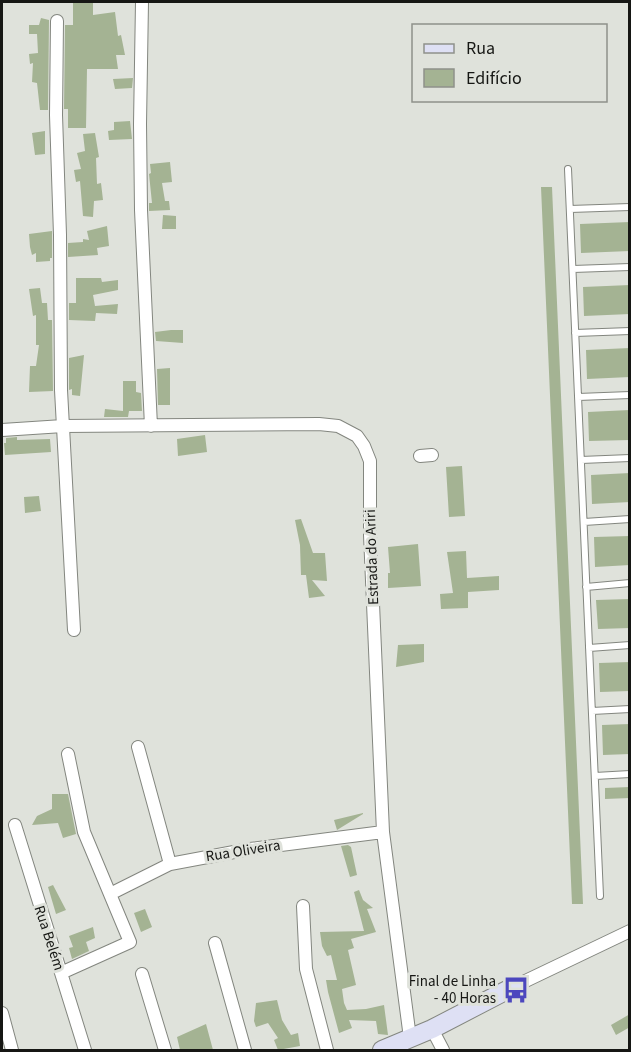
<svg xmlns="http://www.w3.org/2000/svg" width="631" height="1052" font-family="'Source Sans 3',sans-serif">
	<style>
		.building { fill: #a4b393 }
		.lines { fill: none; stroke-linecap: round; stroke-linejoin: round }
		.lane-casing { stroke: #83867f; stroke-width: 8 }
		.street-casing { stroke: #83867f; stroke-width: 14 }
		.secondary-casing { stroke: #83867f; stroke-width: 20 }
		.lane { stroke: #fff; stroke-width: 6 }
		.street { stroke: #fff; stroke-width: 12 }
		.secondary { stroke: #dee0f4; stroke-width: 18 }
		.labels { text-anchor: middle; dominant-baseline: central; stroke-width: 6; stroke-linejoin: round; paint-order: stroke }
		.street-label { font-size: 15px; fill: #161714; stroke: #dfe2db }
		.poi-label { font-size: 15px; fill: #161714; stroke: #dfe2db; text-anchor: end }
	</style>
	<rect width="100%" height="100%" fill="#dfe2db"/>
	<path class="building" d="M 93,2 L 93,15 L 115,12 L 118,36 L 121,35 L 125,55 L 116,55 L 118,69 L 87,69 L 86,128 L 68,128 L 68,109 L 64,109 L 65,25 L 73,25 L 73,3 Z
		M 41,18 L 49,20 L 48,110 L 40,110 L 37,83 L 32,82 L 33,63 L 30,64 L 29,54 L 38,53 L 37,34 L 29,34 L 29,25 L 39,25 Z
		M 133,78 L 132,88 L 115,89 L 113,79 Z
		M 130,121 L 132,139 L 109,140 L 108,131 L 114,130 L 114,122 Z
		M 45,131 L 45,154 L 35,155 L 32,133 Z
		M 95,133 L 99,157 L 96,158 L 97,184 L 101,183 L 103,200 L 94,201 L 93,217 L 83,216 L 80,181 L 76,182 L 74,170 L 81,169 L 77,153 L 85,151 L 83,134 Z
		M 170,162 L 172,182 L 162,183 L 165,201 L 169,201 L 170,210 L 149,211 L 149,203 L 152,203 L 149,174 L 151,173 L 150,164 Z
		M 541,187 L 552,187 L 583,904 L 572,904 Z
		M 163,215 L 176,216 L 176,229 L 162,229 Z
		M 630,222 L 630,251 L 581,253 L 580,224 Z
		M 107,226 L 109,246 L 97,248 L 98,255 L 68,257 L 68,243 L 83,242 L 83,239 L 89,240 L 87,231 Z
		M 52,231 L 52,258 L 50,258 L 50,261 L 36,262 L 36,253 L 32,255 L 30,247 L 29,234 Z
		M 76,278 L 101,278 L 102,282 L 118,280 L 118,290 L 93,295 L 95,306 L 118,304 L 117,314 L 96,313 L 95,321 L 69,320 L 69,303 L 76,303 Z
		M 630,285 L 630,314 L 584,316 L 583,287 Z
		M 40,288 L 42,303 L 47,303 L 48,320 L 52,320 L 53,391 L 29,392 L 30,366 L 36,366 L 39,345 L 36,345 L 36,315 L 33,316 L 29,289 Z
		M 171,330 L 183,330 L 183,343 L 156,341 L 155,332 Z
		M 630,348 L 630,377 L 587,379 L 586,350 Z
		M 84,355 L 80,396 L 72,395 L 72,389 L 69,390 L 69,358 Z
		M 170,368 L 170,405 L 158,405 L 157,369 Z
		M 123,381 L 136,381 L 136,392 L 141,393 L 142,411 L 129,411 L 128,417 L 104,417 L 105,409 L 123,411 Z
		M 630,410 L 630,440 L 589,441 L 588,412 Z
		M 205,435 L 207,452 L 178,456 L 177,439 Z
		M 17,437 L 17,440 L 50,439 L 51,452 L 5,455 L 4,443 L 6,443 L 6,438 Z
		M 462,466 L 465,516 L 449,517 L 446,467 Z
		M 630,473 L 630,502 L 592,504 L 591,475 Z
		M 39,496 L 41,511 L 25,513 L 24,497 Z
		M 301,519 L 313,553 L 325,553 L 327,581 L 312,580 L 325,596 L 309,598 L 306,575 L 301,575 L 300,545 L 295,520 Z
		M 630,536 L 630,565 L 595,567 L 594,537 Z
		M 418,544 L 421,586 L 388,588 L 388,573 L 390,573 L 388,547 Z
		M 466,551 L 467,578 L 499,576 L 499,590 L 468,592 L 468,608 L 441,609 L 440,594 L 453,593 L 447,552 Z
		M 630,599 L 630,628 L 598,629 L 596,600 Z
		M 424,644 L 424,662 L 396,667 L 398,645 Z
		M 630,662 L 630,691 L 600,692 L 599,663 Z
		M 630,724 L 630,754 L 603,755 L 602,725 Z
		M 630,787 L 630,798 L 605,799 L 605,788 Z
		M 52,794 L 68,794 L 76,834 L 63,838 L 58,823 L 32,825 L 37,816 L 52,809 Z
		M 363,813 L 363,814 L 337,830 L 334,820 Z
		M 348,845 L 351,847 L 357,875 L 350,877 L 341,846 Z
		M 53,885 L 66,910 L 56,914 L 48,887 Z
		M 359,890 L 363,900 L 373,908 L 367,909 L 376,932 L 351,939 L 354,948 L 348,950 L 356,985 L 342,989 L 344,1003 L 347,1010 L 366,1009 L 384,1005 L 388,1035 L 378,1034 L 376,1021 L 349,1020 L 352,1028 L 339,1033 L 328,992 L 326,980 L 337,980 L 331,955 L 327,956 L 322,946 L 320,932 L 364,931 L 354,892 Z
		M 145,909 L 152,927 L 141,932 L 134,913 Z
		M 93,927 L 95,938 L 86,942 L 89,951 L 72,959 L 69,948 L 73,947 L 69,936 Z
		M 277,1000 L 282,1020 L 291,1035 L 298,1033 L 300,1046 L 278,1050 L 274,1040 L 278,1038 L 268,1023 L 256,1027 L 254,1021 L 256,1003 Z
		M 630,1014 L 630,1027 L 616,1035 L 611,1025 Z
		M 206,1024 L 213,1050 L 180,1050 L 177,1037 Z"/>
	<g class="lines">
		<g class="lane-casing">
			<path id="lane" d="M 568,169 L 600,896
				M 570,209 L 630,207
				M 573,269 L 630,267
				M 575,333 L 630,331
				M 578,397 L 630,395
				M 581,460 L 630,458
				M 584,522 L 630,519
				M 586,587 L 630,583
				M 589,648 L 630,645
				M 592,711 L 630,709
				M 595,776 L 630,774"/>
		</g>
		<g class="street-casing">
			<path id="street" d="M 142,2 L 140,124 L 141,210 L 151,426
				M 57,21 L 56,115 L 60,235 L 61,390 L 74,630
				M 2,430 L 63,426 L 319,424 L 338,426 L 357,436 L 364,446 L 370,461 L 370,535 L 383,832 L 410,1038
				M 420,456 L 432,455
				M 138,747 L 170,864
				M 15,825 L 85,1050
				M 110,894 L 170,864 L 250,849 L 383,832
				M 303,906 L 306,969 L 327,1050
				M 215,943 L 245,1050
				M 61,973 L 130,942 L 84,832 L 68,754
				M 142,974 L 165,1050
				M 515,986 L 630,931
				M 2,1013 L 12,1050
				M 432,1029 L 443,1050"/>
		</g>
		<g class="secondary-casing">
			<path id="secondary" d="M 382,1050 L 432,1029 L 515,986"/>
		</g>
		<use href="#lane" class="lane"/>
		<use href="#street" class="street"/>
		<use href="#secondary" class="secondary"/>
	</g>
	<defs>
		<g id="bus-bare" transform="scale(2.07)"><path d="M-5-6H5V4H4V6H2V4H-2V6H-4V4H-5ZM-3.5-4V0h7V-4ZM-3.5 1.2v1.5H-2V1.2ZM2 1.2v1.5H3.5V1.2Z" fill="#4c47be" stroke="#dfe2db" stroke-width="2.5" paint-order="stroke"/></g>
	</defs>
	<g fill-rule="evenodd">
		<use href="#bus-bare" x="516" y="990"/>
	</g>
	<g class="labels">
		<g class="street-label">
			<text transform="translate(372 557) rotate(-92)">Estrada do Ariri</text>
			<text transform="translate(243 851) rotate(-9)">Rua Oliveira</text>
			<text transform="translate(49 938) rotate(72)">Rua Belém</text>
		</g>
		<g class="poi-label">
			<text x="496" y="981">Final de Linha<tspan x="496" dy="17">- 40 Horas</tspan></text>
		</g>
	</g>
	<rect width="631" height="1052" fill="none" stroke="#161714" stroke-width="6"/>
	<rect x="412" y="24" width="195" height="78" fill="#dfe2db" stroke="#8f918b" stroke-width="1.5"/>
	<rect x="424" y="44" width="30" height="9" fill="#dee0f4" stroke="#8f918b" stroke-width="1.5"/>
	<text x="466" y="54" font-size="18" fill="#161714">Rua</text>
	<rect x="424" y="69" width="30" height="18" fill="#a4b393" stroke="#8f918b" stroke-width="1.5"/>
	<text x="466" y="84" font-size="18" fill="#161714">Edifício</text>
</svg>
